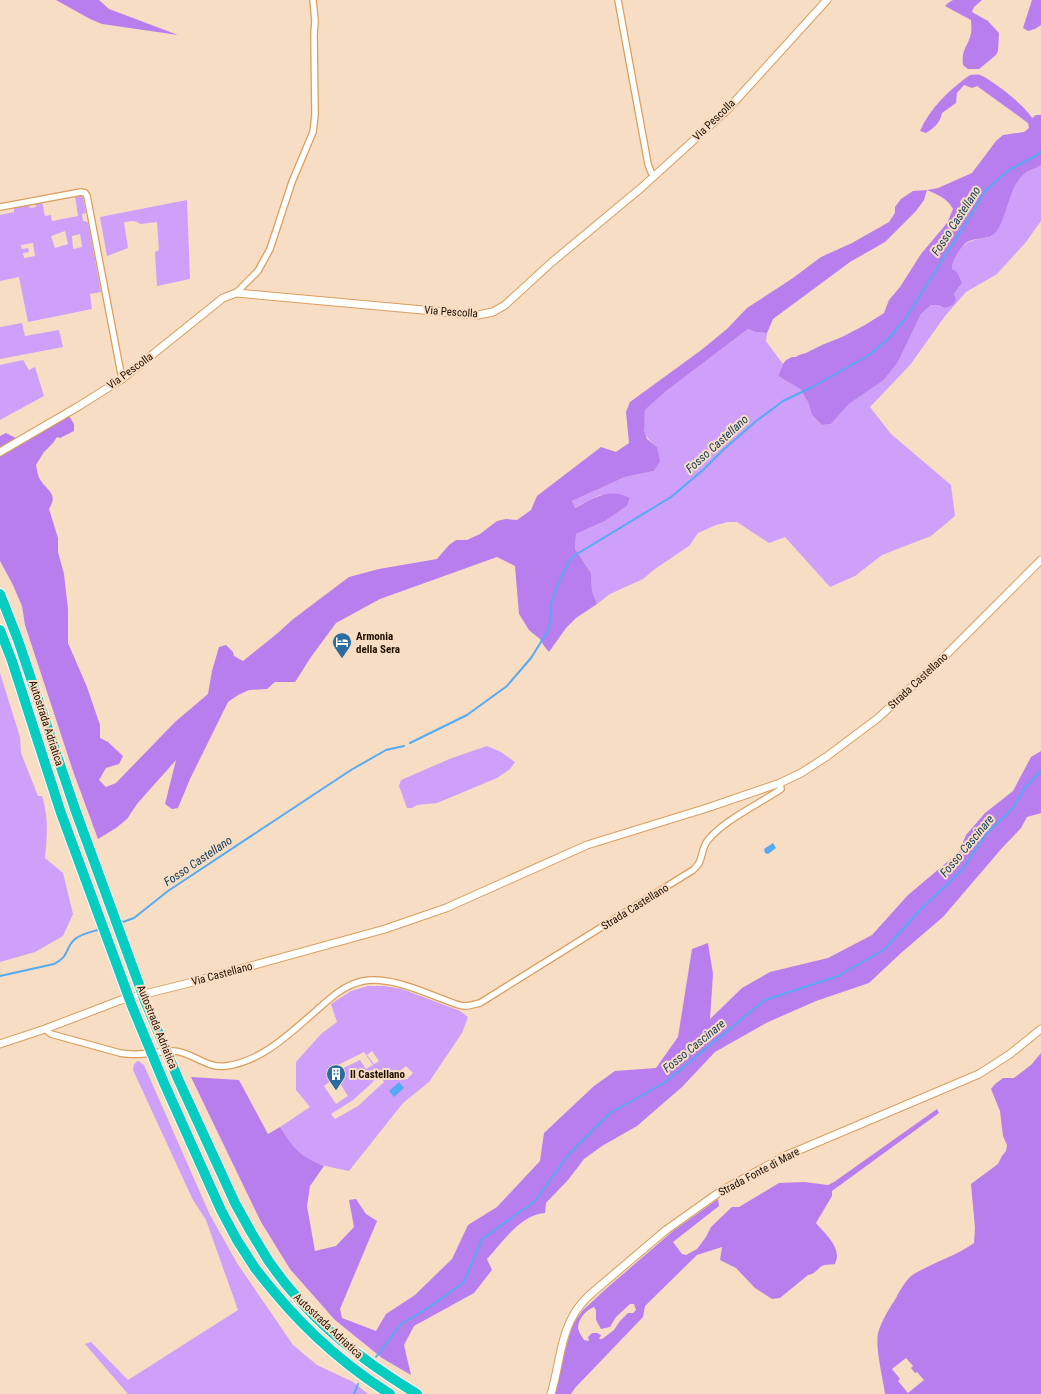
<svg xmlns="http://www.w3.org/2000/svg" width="1041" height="1394" font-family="'Roboto Condensed',sans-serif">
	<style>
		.green { fill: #cea0fa; fill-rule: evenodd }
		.forest { fill: #b97eee; fill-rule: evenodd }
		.water { fill: #56aaf3 }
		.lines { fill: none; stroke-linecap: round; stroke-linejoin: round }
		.stream { stroke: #56aaf3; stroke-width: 2 }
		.minor-casing { stroke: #da9e5c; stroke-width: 8 }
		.tertiary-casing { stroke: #da9e5c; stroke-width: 9 }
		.motorway-casing { stroke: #fff; stroke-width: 12 }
		.minor { stroke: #fff; stroke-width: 5.5 }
		.tertiary { stroke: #fff; stroke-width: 7 }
		.motorway { stroke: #06cdc0; stroke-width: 10 }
		.motorway-bridge-casing { stroke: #fff; stroke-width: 12; stroke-linecap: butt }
		.motorway-bridge { stroke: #06cdc0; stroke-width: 10 }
		.labels { text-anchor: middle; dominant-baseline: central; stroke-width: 4; stroke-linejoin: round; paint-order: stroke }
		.street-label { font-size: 11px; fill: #200f00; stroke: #f6ddc4 }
		.poi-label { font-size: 11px; font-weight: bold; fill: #200f00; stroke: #f6ddc4; text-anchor: start }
		.water-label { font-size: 12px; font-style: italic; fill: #0d3a5e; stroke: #f6ddc4 }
	</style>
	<rect width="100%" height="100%" fill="#f6ddc4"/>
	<path class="green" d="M 1041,165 L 1041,221 L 1026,242 L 997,274 L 966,292 L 945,316 L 910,365 L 870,407 L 891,434 L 951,485 L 955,516 L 931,536 L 882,555 L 855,576 L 830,587 L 785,537 L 769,543 L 737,522 L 728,522 L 716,525 L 698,533 L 689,546 L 655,569 L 643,579 L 610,594 L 597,604 L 592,591 L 591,573 L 575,549 L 576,534 L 605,521 L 627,506 L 630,499 L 600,495 L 574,508 L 572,501 L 625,477 L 654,471 L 657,447 C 640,433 644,429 645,410 L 665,392 L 748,329 L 755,332 L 767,333 L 766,341 L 768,344 L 783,364 L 778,376 L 800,389 L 808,402 L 812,415 L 822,425 L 831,424 L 849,404 L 884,380 L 898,362 L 921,314 L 931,305 L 939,305 L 954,294 L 962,283 L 952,269 L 952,265 C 961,246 964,240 987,238 L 1002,218 L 1010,195 L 1020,176 Z
		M 79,195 L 83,197 L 86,213 L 82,214 L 83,221 L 88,222 L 101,292 L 90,294 L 92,309 L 28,322 L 19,277 L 0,281 L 0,215 L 14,212 L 14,207 L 29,204 L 30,208 L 36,207 L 35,202 ZM 75,196 L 78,216 L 52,221 L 51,215 L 45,216 L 42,202 ZM 65,231 L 68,244 L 55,248 L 51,236 ZM 80,234 L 82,247 L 73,249 L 72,236 ZM 33,243 L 35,256 L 24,258 L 23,253 L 29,252 L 28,248 L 22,249 L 21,245 Z
		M 187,200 L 190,279 L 157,286 L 155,252 L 159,250 L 157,222 L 141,224 L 134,221 L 124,222 L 128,248 L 107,256 L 100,217 Z
		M 22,323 L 25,336 L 59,330 L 63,347 L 0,359 L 0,327 Z
		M 23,360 L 29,370 L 35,367 L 44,396 L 0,420 L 0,365 Z
		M 0,673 L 20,737 L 21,753 L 38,796 L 42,796 C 49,817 47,837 45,858 L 63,873 L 73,914 L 63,936 L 35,952 L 0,962 Z
		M 487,746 L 501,752 L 515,762 L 510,769 L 497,778 L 437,803 L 417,805 L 412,808 L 407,808 L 399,786 L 401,780 L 452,758 Z
		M 368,986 L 384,986 L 402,989 L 460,1011 L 468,1017 L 462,1033 L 429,1082 L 403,1103 L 349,1171 C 330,1167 308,1164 294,1148 C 289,1142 285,1134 280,1127 L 310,1107 L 296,1090 L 296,1062 L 321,1034 L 337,1022 L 331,1004 L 351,991 ZM 372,1051 L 379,1061 L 374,1064 L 367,1055 ZM 364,1052 L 373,1065 L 366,1069 L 360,1060 L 337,1071 L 334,1067 ZM 406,1066 L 413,1073 L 406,1080 L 399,1072 ZM 375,1068 L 384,1082 L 358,1106 L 335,1119 L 331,1114 L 353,1100 L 372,1083 L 374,1080 L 369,1073 ZM 336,1077 L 348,1096 L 336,1104 L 324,1086 Z
		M 138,1061 L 144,1065 L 210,1215 L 237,1263 L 293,1345 L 317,1365 L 353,1382 L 368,1394 L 128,1394 L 85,1344 L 91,1342 L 128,1380 L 238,1310 L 206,1220 L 193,1200 L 133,1070 L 134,1064 Z"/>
	<path class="forest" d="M 56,0 L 99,0 L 109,9 L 178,35 L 102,24 L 90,19 Z
		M 953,0 L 982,0 L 974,7 L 972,12 L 988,21 L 999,33 L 998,51 L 996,55 L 979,69 L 968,69 L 963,65 C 961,48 968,48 971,33 C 972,29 971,24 971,20 L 945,6 L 948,3 Z
		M 1032,0 L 1041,0 L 1041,25 L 1035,29 L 1028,31 L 1023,28 Z
		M 970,75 C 973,75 977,74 980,75 C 994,81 1024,105 1032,118 L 1036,115 L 1041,115 L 1041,165 C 1035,169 1024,172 1020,178 C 1008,193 1006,219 996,232 C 988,241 976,237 967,242 C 960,247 955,258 952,265 L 952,269 L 957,272 L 962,283 L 954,294 L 956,300 L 953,305 L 945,308 L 939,305 L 931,305 L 921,314 L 898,362 L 884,380 L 849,404 L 831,424 L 822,425 L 812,415 L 808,402 L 800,389 L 778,376 L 783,364 L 786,360 L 792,357 L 796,357 L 799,355 L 806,353 L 822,345 L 842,337 L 865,325 L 884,313 L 889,300 L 900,287 L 921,254 L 947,223 L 953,209 C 947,198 938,195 927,190 L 924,200 L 916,211 L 885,242 L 850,262 L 773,319 L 767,333 L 755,332 L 748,329 L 665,392 L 645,410 L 644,430 L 647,439 L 657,447 L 660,461 L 654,471 L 625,477 L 572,501 L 575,508 C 594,498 609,487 630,498 L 627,506 L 605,521 L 576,534 L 575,549 L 591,573 L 592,591 L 597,604 L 576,618 L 566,628 L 549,652 L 544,646 L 540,639 L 529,630 L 519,614 L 515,566 L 497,557 L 380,599 L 336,623 L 311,657 L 295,682 L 275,682 L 267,689 L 249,690 L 238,695 L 228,702 L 190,779 L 178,808 L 172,809 L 165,804 L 176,760 L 137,804 L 127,819 L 116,828 L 98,839 L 73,771 L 25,625 L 22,606 L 12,583 L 0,561 L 0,455 L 69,416 L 74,424 L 74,431 L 60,438 L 57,437 L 53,443 L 44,452 L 36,465 C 37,470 38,477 41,481 C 49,492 58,494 49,509 L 58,538 L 58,552 L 64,574 L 68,609 L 68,643 L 87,687 L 100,725 L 100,738 L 108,742 L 123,756 L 119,764 L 106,768 L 99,780 L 106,787 L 116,783 L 175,722 L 208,694 L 212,671 L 219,647 L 226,645 L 233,652 L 234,656 L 243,661 L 279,632 L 292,620 L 349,577 L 379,569 L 437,559 L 449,545 L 456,540 L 467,540 L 480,534 L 497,521 L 506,519 L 517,520 L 531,510 L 537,496 L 601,447 L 616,452 L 629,443 L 626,412 L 630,402 L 700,351 L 727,329 L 747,308 L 793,278 L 821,257 L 852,243 L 889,222 L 895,213 L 895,207 L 901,199 L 913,191 L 927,190 L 938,188 L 972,173 L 996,141 L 1003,135 L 1024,132 L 1029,128 L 1028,123 L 977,86 L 972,88 L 964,85 L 957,93 L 956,103 L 942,113 C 940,123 934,128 926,133 L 920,131 C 930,108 950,89 970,75 Z
		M 6,433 L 16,438 L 0,447 L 0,436 Z
		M 1041,751 L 1041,813 L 1027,817 L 1021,828 L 1002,848 L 943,917 L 901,953 L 869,983 L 816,1001 L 766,1023 L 715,1052 L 682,1087 L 637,1126 L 602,1146 L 584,1159 L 568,1180 L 546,1203 L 545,1213 C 520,1215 503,1242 487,1259 L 492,1270 L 474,1293 L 414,1326 L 404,1345 L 411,1375 L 382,1358 L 335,1320 L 290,1269 L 261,1222 L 191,1077 L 239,1080 L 268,1134 L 280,1127 C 295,1150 298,1155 324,1166 L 310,1186 L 307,1206 L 315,1251 L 336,1246 L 354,1227 L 349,1200 L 356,1199 L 366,1214 L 377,1221 L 340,1309 L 342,1318 L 376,1331 L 386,1314 L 415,1295 L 452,1259 L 468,1225 L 497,1207 L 540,1161 L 544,1133 L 594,1086 L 615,1071 L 656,1068 L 678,1037 L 692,949 L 708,943 L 713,974 L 710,1019 L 742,988 L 770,972 L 828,958 L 872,935 L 908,895 L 959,852 L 966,835 L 985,813 L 1013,791 L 1031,757 Z
		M 1041,1053 L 1041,1394 L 885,1394 C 883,1378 875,1349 878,1333 C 882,1320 889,1309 896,1298 C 900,1290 907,1278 914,1274 C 934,1262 956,1256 974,1243 L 975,1228 L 971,1184 L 998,1164 L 1002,1156 L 1006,1151 L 1007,1145 L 1003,1136 L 1000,1111 L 991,1089 L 994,1085 L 1003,1078 L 1014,1078 L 1031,1065 ZM 906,1358 L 913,1366 L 911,1368 L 915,1373 L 917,1372 L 924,1380 L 908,1393 L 898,1381 L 900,1379 L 892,1369 Z
		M 937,1109 L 939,1113 L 832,1191 L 832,1196 L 816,1223 C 825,1234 843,1248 835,1264 C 831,1265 825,1264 822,1266 C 816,1270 815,1274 808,1275 L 780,1298 L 772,1299 L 755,1288 L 736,1268 L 720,1260 L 722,1247 L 697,1255 L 645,1306 L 643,1317 L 575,1388 L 571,1394 L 554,1394 L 572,1325 L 583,1310 L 608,1287 L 673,1231 L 718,1199 L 719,1206 L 673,1242 L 682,1254 L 686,1255 L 697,1249 L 706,1237 L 711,1227 L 732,1207 L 739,1207 L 779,1183 L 804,1182 L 828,1185 L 834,1182 ZM 630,1304 L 634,1304 L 636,1310 L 633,1313 L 628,1313 L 620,1321 L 614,1330 L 602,1339 L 599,1339 L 601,1335 L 597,1333 L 592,1333 L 588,1337 L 589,1341 L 584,1340 C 582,1337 579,1333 578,1328 C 578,1319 586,1310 594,1307 L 596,1310 L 596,1320 L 601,1329 L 610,1327 L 616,1317 Z"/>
	<path class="water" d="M 773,843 L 776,848 L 768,854 L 765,853 L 764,849 Z
		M 399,1082 L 404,1088 L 394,1097 L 389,1091 Z"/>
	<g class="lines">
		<path class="stream" d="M 410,743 L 467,715 L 507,686 L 531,658 L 549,629 L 552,600 L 561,577 L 572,557 L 671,497 L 703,470 L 722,451 L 755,422 L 783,401 L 812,387 L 869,355 L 889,338 L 905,319 L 971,215 L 985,191 L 1009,170 L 1037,155 L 1041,151
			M 120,923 L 134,918 L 168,891 L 351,770 L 386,750 L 404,746
			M 0,976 L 54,964 C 70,956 65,948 74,940 C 81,933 92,932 101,929
			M 376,1357 L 401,1324 L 431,1306 L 464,1282 L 482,1239 L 535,1201 L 569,1154 L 610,1113 L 664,1083 L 765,1000 L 838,976 L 885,949 L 919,911 L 961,871 L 988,832 L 1012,809 L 1027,785 L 1041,771
			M 354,1394 L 358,1384"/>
		<g class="minor-casing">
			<path id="minor" d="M 618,0 L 648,164 L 651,172 L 654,176
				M 0,207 L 81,192 L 85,193 L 87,196 L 122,379
				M 236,293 L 258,271 L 270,249 L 292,182 L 313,132 L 315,115 L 314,35 L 315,21 L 313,0
				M 45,1029 L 51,1034 L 120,1053 C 138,1057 156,1051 174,1051 C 192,1052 207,1069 226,1066 C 263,1061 290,1033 317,1010 C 330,998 344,985 363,981 C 388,976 421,991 445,1000 C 451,1002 459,1006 465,1006 C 470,1006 475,1004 480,1003 L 693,870 C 695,868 698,865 699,863 C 703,855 702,847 708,840 C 724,820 759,804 781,789 L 780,783"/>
		</g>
		<g class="tertiary-casing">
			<path id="tertiary" d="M 0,452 L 79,406 L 122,379 L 223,298 L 236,293 L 478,315 L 493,312 L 505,305 L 552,262 L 641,188 L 727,110 L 827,0
				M 0,1044 L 45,1029 L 121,1000 L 193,982 L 385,929 L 446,908 L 587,845 L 707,808 L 780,783 L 801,773 L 826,757 L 878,718 L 946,655 L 1041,560
				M 551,1394 C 559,1368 560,1339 573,1316 C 578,1306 585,1299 593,1292 L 666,1230 L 721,1191 L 785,1156 L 979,1074 L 1010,1054 L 1041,1029"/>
		</g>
		<g class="motorway-casing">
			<path id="motorway" d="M 0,594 L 18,640 L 75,809
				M 0,630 L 12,661 L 61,813
				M 268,1260 C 275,1270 282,1280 290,1289 C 324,1332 371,1366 417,1394
				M 255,1268 C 295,1320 335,1359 390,1394"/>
		</g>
		<use href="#minor" class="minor"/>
		<use href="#tertiary" class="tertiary"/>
		<use href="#motorway" class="motorway"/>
		<g class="motorway-bridge-casing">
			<path id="motorway-bridge" d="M 75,809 L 145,1001 L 179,1081 L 235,1203 L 251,1232 L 268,1260
				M 61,813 L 132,1006 L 164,1083 L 221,1210 L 237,1240 L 255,1268"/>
		</g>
		<use href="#motorway-bridge" class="motorway-bridge"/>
	</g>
	<defs>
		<g id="hotel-pin" transform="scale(1)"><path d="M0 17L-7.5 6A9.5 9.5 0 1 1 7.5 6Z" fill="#2a6ca2" stroke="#f6ddc4"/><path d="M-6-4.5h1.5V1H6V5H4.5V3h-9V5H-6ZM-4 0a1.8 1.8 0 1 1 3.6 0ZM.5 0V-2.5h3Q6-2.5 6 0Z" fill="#fff"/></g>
		<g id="building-pin" transform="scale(1)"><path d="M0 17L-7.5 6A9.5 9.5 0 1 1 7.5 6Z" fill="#2a6ca2" stroke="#f6ddc4"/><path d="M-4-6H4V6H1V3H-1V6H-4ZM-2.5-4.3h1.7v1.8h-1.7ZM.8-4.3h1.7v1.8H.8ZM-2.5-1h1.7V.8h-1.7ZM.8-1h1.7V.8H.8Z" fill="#fff"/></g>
	</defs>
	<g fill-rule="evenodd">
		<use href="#hotel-pin" x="342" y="642"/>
		<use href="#building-pin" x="336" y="1074"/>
	</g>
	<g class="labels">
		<g class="street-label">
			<text transform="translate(714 120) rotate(-44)">Via Pescolla</text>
			<text transform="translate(451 312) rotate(4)">Via Pescolla</text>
			<text transform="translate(130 371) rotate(-36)">Via Pescolla</text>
			<text transform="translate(918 681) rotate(-43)">Strada Castellano</text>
			<text transform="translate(46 723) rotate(72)">Autostrada Adriatica</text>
			<text transform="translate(635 907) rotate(-32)">Strada Castellano</text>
			<text transform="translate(222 974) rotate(-15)">Via Castellano</text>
			<text transform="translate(157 1027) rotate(68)">Autostrada Adriatica</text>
			<text transform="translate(759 1172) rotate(-28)">Strada Fonte di Mare</text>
			<text transform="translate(328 1326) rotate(43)">Autostrada Adriatica</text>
		</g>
		<g class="poi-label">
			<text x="356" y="636">Armonia<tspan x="356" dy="13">della Sera</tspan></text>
			<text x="350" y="1074">Il Castellano</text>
		</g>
		<g class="water-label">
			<text transform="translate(956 221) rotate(-57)">Fosso Castellano</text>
			<text transform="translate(717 444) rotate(-42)">Fosso Castellano</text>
			<text transform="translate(967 846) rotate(-50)">Fosso Cascinare</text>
			<text transform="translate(198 861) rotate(-34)">Fosso Castellano</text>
			<text transform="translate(694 1046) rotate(-39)">Fosso Cascinare</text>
		</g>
	</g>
</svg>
